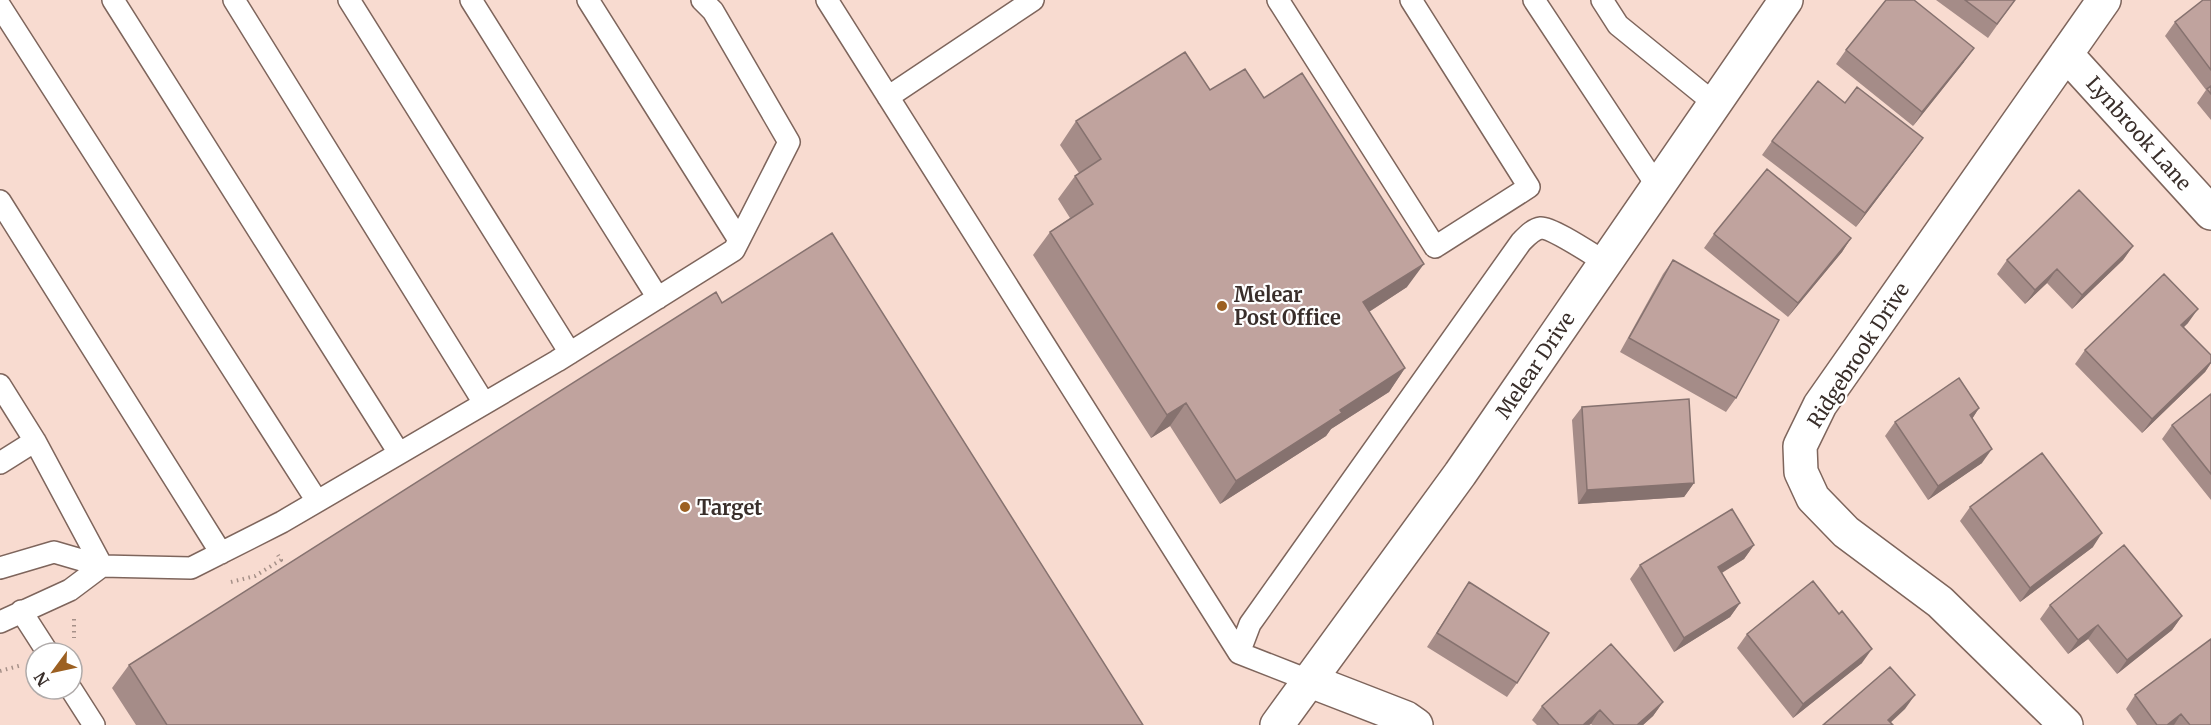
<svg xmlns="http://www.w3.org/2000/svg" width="2211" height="725" font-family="Merriweather,serif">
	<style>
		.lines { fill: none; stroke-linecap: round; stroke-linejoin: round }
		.service-casing { stroke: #7e655c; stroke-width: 24 }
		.minor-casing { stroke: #7e655c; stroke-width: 36 }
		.tertiary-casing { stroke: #7e655c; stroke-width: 36 }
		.path { stroke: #a59088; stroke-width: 4; stroke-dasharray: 1.5 4.5; stroke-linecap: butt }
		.service { stroke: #fff; stroke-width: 21 }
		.minor { stroke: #fff; stroke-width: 33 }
		.tertiary { stroke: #fff; stroke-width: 33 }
		.wall { fill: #a58c88 }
		.shaded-wall { fill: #86726f }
		.building { fill: #c0a39e; stroke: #86726f; stroke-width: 1.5 }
		.poi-dot { fill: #9c6022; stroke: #fff; stroke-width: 2 }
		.labels { text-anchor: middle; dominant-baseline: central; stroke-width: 4.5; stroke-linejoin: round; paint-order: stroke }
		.street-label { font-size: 20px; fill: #392e2a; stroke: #fff }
		.poi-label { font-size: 20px; font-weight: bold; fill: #392e2a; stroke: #fff; text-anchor: start }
	</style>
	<rect width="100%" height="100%" fill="#f8dbd0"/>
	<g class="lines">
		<g class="service-casing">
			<path id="service" d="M 113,0 L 399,453
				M 234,0 L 484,403
				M 349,0 L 570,353
				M 471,0 L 658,298
				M 588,0 L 739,240
				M 827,0 L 1239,653 L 1308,680
				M 1278,0 L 1435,247 L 1529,187 L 1411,0
				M 1534,0 L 1657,186
				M 1602,0 L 1618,25 L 1714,103
				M 0,6 L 317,501
				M 888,97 L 1033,0
				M 0,201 L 221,553
				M 0,385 L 35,441
				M 0,463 L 35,441 L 102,566
				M 0,568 L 54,552 L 102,566 L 191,568 L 282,522 L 557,361 L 734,250 L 789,142 L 713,11 L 702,0
				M 21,611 L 48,653
				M 0,622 L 70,590 L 102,566
				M 1239,653 L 1250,624 L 1521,242 C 1527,236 1533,229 1541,228 C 1553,228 1593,255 1605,262
				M 71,689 L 94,725"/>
		</g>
		<g class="minor-casing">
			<path id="minor" d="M 2066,54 L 2211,213
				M 1308,680 L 1406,718 L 1416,725
				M 2066,725 L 1940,602 L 1846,532 L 1813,498 L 1801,472 L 1800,446 L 1820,405 L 2104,0"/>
		</g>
		<g class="tertiary-casing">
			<path id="tertiary" d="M 1277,725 L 1460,474 L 1786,0"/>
		</g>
		<path class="path" d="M 231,582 L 255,576 L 281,560 L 278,555
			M 74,619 L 74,638
			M 0,671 L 22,665"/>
		<use href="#service" class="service"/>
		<use href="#minor" class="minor"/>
		<use href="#tertiary" class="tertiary"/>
	</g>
	<path class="wall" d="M 1936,0 L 2015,0 L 1988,38 Z
		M 2211,0 L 2211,120 L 2197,103 L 2206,90 L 2165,36 L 2175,22 Z
		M 1846,50 L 1964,62 L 1913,126 L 1836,64 Z
		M 1210,90 L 1264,98 L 1407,287 L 1369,312 L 1405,368 L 1389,392 L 1331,429 L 1326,436 L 1220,504 L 1170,426 L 1151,438 L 1033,255 L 1050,232 L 1070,218 L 1058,199 L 1075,176 L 1079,173 L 1060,145 L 1076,121 Z
		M 1923,138 L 1856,227 L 1762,155 L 1772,141 Z
		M 1714,234 L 1851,238 L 1842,252 L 1788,317 L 1704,248 Z
		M 2133,246 L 2123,260 L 2072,309 L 2047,283 L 2025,304 L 1997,274 L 2007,260 Z
		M 1673,260 L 1736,398 L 1726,412 L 1620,352 L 1663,274 Z
		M 722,303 L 1143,725 L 136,725 L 112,688 L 129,665 Z
		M 2188,323 L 2184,327 L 2211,355 L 2211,363 L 2205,372 L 2142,433 L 2075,364 L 2085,350 Z
		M 2211,394 L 2211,500 L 2162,439 L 2172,425 Z
		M 1582,407 L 1694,483 L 1684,497 L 1578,504 L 1572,420 Z
		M 1979,408 L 1972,419 L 1982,463 L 1928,500 L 1885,436 L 1895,422 Z
		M 1970,507 L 2093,547 L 2020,602 L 1960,521 Z
		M 1754,545 L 1744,559 L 1722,573 L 1740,603 L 1730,617 L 1674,652 L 1630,579 L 1640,565 Z
		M 1469,582 L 1517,683 L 1507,697 L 1427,647 Z
		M 2050,605 L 2182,616 L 2172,630 L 2117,674 L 2088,639 L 2068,654 L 2040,619 Z
		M 1839,614 L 1862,663 L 1793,718 L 1737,648 L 1747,634 Z
		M 2135,695 L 2211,725 L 2137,725 L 2126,709 Z
		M 1663,702 L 1653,716 L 1643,725 L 1592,725 L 1591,724 L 1589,725 L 1537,725 L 1532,720 L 1542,706 Z"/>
	<path class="shaded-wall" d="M 1974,48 L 1964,62 L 1913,126 L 1922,112 Z
		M 1923,138 L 1913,152 L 1856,227 L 1865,213 Z
		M 1851,238 L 1842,252 L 1788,317 L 1798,303 Z
		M 2133,246 L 2123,260 L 2072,309 L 2082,295 Z
		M 1424,264 L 1407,287 L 1347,326 L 1363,302 Z
		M 2057,269 L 2047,283 L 2025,304 L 2035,290 Z
		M 2198,309 L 2188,323 L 2172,338 L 2181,325 Z
		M 2211,362 L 2211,363 L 2205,372 L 2142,433 L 2152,419 Z
		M 1405,368 L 1389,392 L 1331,429 L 1326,436 L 1220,504 L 1236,481 L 1340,410 Z
		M 1186,403 L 1170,426 L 1151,438 L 1167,415 Z
		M 1979,408 L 1970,422 L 1970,415 Z
		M 1992,449 L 1982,463 L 1928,500 L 1938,486 Z
		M 1694,483 L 1684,497 L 1578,504 L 1587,490 Z
		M 2102,533 L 2093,547 L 2020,602 L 2030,588 Z
		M 1754,545 L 1744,559 L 1708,581 L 1718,567 Z
		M 1740,603 L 1730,617 L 1674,652 L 1684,638 Z
		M 2182,616 L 2172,630 L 2117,674 L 2127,660 Z
		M 2098,625 L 2088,639 L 2068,654 L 2078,640 Z
		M 1872,649 L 1862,663 L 1793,718 L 1803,704 Z
		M 1915,695 L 1905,709 L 1888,725 L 1888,720 Z
		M 1663,702 L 1653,716 L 1643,725 L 1637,725 Z
		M 1600,710 L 1591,724 L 1589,725 L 1583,725 Z
		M 2181,714 L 2174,725 L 2167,725 Z"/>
	<path class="building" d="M 1886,0 L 1914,0 L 1974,48 L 1922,112 L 1846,50 Z
		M 1965,0 L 2015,0 L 1997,24 Z
		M 2203,0 L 2211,0 L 2211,70 L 2175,22 Z
		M 1185,52 L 1210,90 L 1245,69 L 1264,98 L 1302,73 L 1424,264 L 1363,302 L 1405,368 L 1340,410 L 1342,413 L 1236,481 L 1186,403 L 1167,415 L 1050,232 L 1093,204 L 1075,176 L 1101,159 L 1076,121 Z
		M 1818,81 L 1845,103 L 1857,87 L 1923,138 L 1865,213 L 1772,141 Z
		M 2211,86 L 2211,94 L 2207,89 Z
		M 1767,169 L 1851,238 L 1798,303 L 1714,234 Z
		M 2079,190 L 2133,246 L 2082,295 L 2057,269 L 2035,290 L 2007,260 Z
		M 832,233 L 1143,725 L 167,725 L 129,665 L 716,292 L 722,303 Z
		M 1673,260 L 1779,320 L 1736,398 L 1629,338 Z
		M 2164,274 L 2198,309 L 2181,325 L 2211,355 L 2211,362 L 2152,419 L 2085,350 Z
		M 1959,378 L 1979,408 L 1970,415 L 1992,449 L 1938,486 L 1895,422 Z
		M 2211,394 L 2211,474 L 2172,425 Z
		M 1689,399 L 1694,483 L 1587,490 L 1582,407 Z
		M 2042,453 L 2102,533 L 2030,588 L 1970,507 Z
		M 1732,509 L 1754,545 L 1718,567 L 1740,603 L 1684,638 L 1640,565 Z
		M 2124,545 L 2182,616 L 2127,660 L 2098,625 L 2078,640 L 2050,605 Z
		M 1813,581 L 1839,614 L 1842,611 L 1872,649 L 1803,704 L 1747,634 Z
		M 1469,582 L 1549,633 L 1517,683 L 1437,633 Z
		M 2211,639 L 2211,725 L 2190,725 L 2181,714 L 2167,725 L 2157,725 L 2135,695 Z
		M 1611,644 L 1663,702 L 1637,725 L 1614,725 L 1600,710 L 1583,725 L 1559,725 L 1542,706 Z
		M 1890,667 L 1915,695 L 1888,720 L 1893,725 L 1823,725 Z"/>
	<g class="poi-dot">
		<circle cx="1222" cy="306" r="6"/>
		<circle cx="685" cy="507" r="6"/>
	</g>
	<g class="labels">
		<g class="street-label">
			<text transform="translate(2139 133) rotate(48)">Lynbrook Lane</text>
			<text transform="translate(1858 355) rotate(-57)">Ridgebrook Drive</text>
			<text transform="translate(1535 365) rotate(-56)">Melear Drive</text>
		</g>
		<g class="poi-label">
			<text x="1234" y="294">Melear<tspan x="1234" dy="23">Post Office</tspan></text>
			<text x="697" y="507">Target</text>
		</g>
	</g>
	<g transform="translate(54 671) rotate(237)"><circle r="28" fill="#ffffff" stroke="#b0abaa" stroke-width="1.5"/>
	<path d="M0-4.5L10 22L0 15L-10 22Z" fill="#9c6022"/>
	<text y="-9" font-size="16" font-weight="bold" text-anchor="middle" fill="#392e2a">N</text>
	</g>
</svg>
